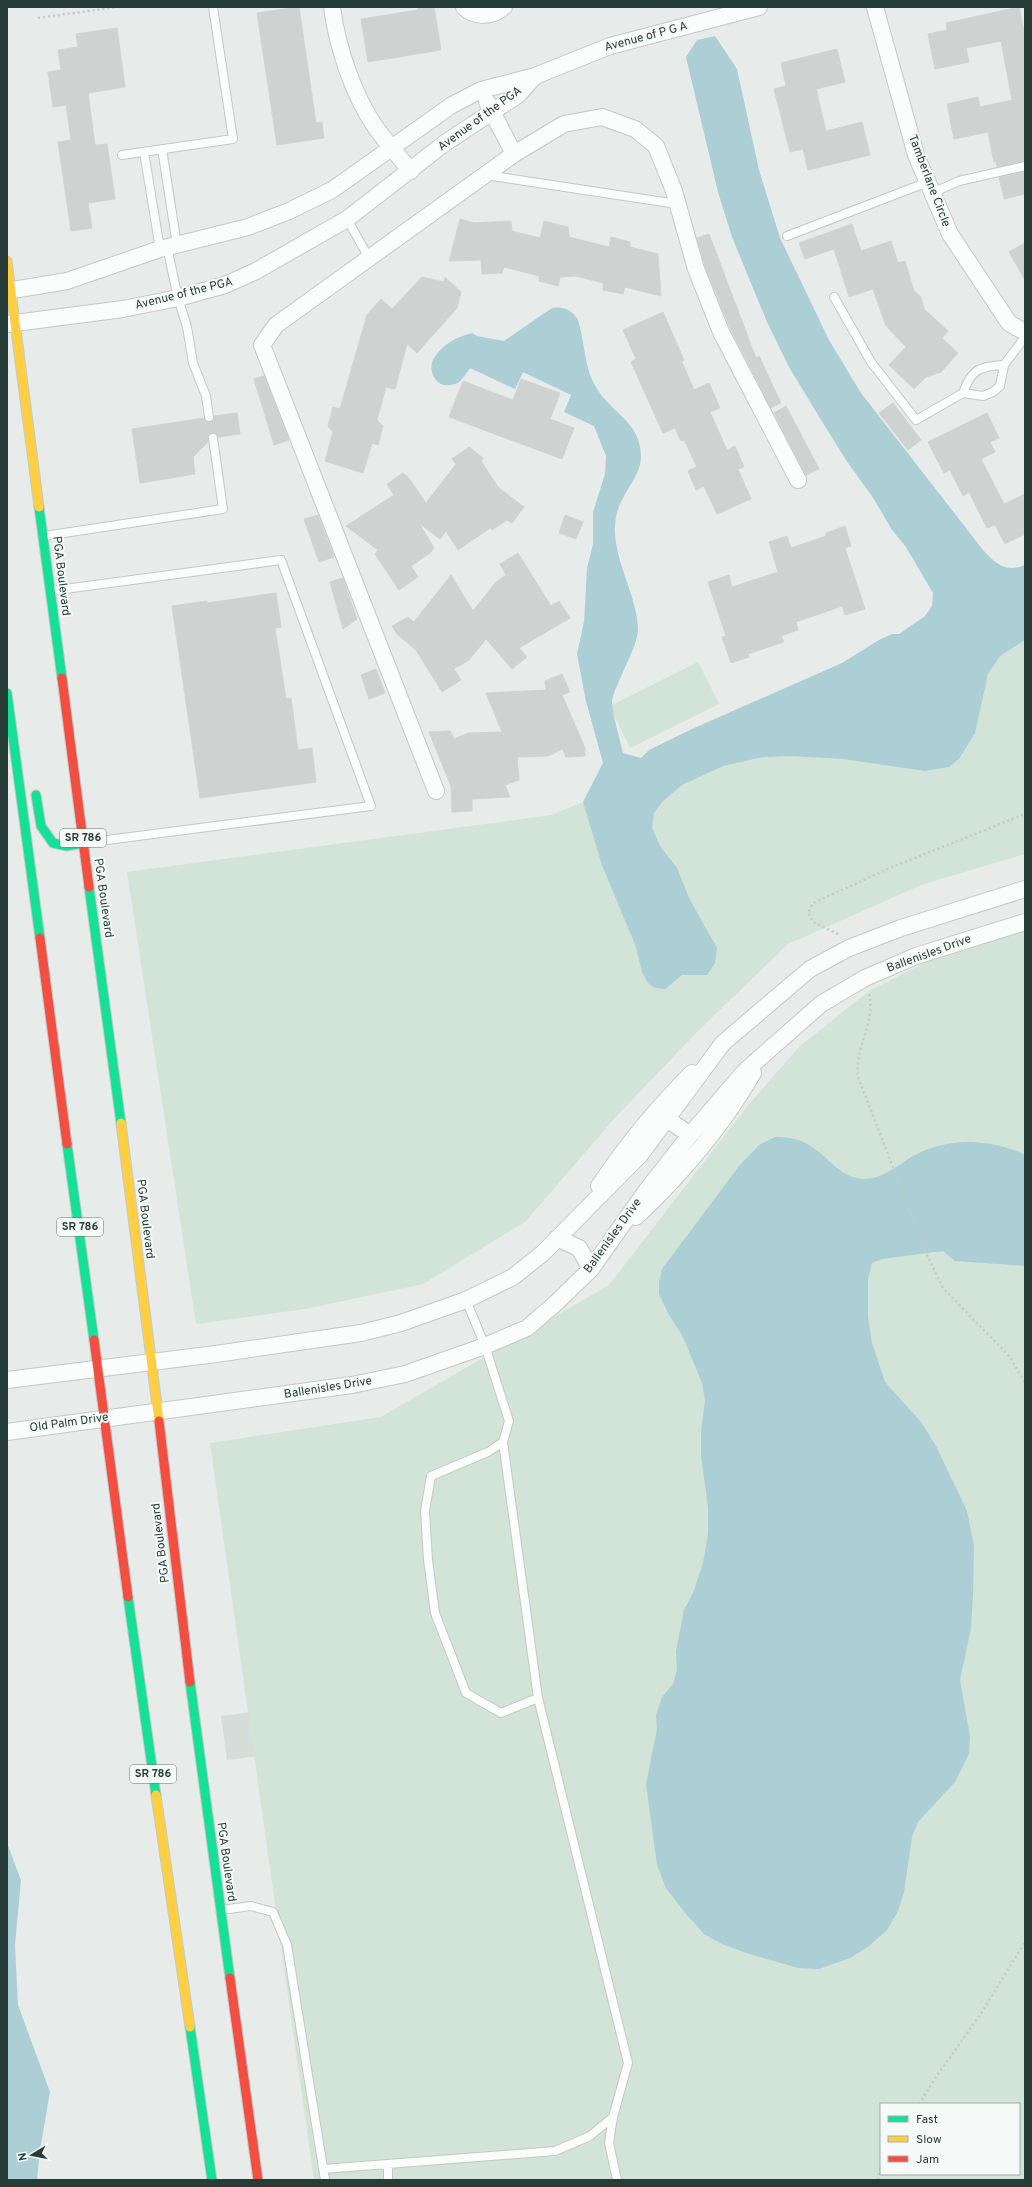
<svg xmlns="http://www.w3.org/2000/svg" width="1032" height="2187" font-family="Overpass,sans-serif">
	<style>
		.built { fill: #d5dcd9 }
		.green { fill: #d2e3d7; fill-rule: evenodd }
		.water { fill: #acced5 }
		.building { fill: #ced2d1; stroke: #d0d4d2 }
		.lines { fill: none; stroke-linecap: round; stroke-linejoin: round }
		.lane-casing { stroke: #c4c8c6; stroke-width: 10 }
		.street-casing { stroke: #c4c8c6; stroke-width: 18 }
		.fast-casing { stroke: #c3cac8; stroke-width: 11 }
		.slow-casing { stroke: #c3cac8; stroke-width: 11 }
		.jam-casing { stroke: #c3cac8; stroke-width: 11 }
		.path { stroke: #c2cbc8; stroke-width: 2.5; stroke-dasharray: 2 3; stroke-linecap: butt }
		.lane { stroke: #fbfcfc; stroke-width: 8 }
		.street { stroke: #fbfcfc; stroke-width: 16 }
		.fast { stroke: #16e098; stroke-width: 9 }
		.slow { stroke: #ffcf43; stroke-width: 9 }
		.jam { stroke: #f24e42; stroke-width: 9 }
		.labels { text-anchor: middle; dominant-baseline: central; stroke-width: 4; stroke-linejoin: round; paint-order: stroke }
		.shield { fill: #f5faf8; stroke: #647672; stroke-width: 1 }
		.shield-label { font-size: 11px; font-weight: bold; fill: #263d38 }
		.street-label { font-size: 12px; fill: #263d38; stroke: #f5faf8 }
	</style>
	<rect width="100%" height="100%" fill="#e7ebe9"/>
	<path class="built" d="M 262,1711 L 268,1755 L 227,1760 L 221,1716 Z"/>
	<path class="green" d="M 1025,599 L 1025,854 L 921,885 L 788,944 L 697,1032 L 613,1120 L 525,1222 L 423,1284 L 305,1309 L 196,1324 L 127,872 L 552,815 L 908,667 Z
		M 698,662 L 719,704 L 630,748 L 610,706 Z
		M 1025,931 L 1025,2180 L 314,2180 L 210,1443 L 381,1417 L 609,1285 L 745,1109 L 799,1047 L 869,991 L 930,960 ZM 881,2104 L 1019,2104 L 1019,2174 L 881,2174 Z"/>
	<path class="water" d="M 715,36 L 737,69 L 759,170 L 780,238 L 829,340 L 861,393 L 983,550 C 996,564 1006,573 1025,565 L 1025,640 L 1000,656 L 988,674 L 975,733 L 959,759 L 949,767 L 925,771 L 843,759 L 792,756 L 763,757 L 723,766 L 682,785 L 663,801 L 654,813 L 652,828 L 660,846 L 677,868 L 690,900 L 717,948 L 715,963 L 707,975 L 682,975 L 665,989 L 655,988 L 648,983 L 642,972 L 636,947 L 602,865 L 583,802 L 603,763 L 586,701 L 577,654 L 584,622 L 587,568 L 593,544 L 593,512 L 605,474 L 606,456 L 594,426 L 564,412 L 571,395 L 523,372 L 515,389 L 470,368 C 467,372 463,379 459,382 C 457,384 453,384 450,385 C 435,388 427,369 434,358 C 443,344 456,337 472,333 L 477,336 L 504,341 L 552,308 C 563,306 572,310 578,320 C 585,342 584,368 596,387 C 611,414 640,420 641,456 C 641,478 620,494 616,517 C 609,555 637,592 638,629 C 639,643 616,683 612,700 C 611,708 621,744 623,753 L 641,758 L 649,750 L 692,729 L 842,663 L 879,640 L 892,634 L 899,634 L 925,616 L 932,606 L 933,593 L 906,547 L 892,530 L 874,499 L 846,460 L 815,410 L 789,367 L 767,322 L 732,237 L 718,192 L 686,57 L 697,40 Z
		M 775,1137 C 785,1137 796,1138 805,1143 C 829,1154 842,1185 873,1178 C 887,1175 901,1163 913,1156 C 948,1137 989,1138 1025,1155 L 1025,1266 L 955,1261 L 943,1251 L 882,1259 L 872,1263 L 868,1279 L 868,1317 L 872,1343 L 885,1382 L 921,1422 L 936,1446 L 967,1511 L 974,1546 L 973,1594 L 971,1628 L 960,1680 L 970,1736 L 969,1754 L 955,1782 L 918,1822 L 912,1837 L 904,1892 L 898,1911 L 887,1930 L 869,1946 L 850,1958 L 819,1969 L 798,1968 L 746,1953 L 722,1944 L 704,1934 L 687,1915 L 666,1888 L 657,1865 L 646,1784 L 657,1729 L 656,1715 L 662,1697 L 673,1684 L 677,1670 L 676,1651 L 684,1610 L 693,1593 L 703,1563 L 708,1533 L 708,1507 L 701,1456 L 701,1432 L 705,1400 L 702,1383 L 683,1337 L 668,1313 L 659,1294 L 659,1281 L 662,1269 L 739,1166 L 759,1145 Z
		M 7,1843 L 21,1880 L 15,1945 L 18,2005 L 50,2092 L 40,2150 L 37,2180 L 7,2180 Z"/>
	<path class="building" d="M 299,7 L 316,123 L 322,122 L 324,138 L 277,145 L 257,13 Z
		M 418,7 L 434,7 L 441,50 L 368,62 L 361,19 L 418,10 Z
		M 1019,7 L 1025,36 L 1025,161 L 997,167 L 996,161 L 994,162 L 988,132 L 954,139 L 947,104 L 978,97 L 980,107 L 1012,100 L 1001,41 L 966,48 L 969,62 L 935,69 L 928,34 L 947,30 L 946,23 Z
		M 117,28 L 125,87 L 88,93 L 95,145 L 107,144 L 115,199 L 88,203 L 92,228 L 71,231 L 58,142 L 71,140 L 66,105 L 53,107 L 48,72 L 61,70 L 58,50 L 78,47 L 76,34 Z
		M 837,49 L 845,82 L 816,89 L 826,131 L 862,122 L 870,155 L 808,170 L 803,149 L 790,152 L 774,89 L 786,86 L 781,63 Z
		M 1025,172 L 1025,194 L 1004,199 L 999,177 Z
		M 460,219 L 474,223 L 511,221 L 512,231 L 540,238 L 544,221 L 568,227 L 569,237 L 609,247 L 611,237 L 630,242 L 630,247 L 658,254 L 661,296 L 625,287 L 623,294 L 603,290 L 603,283 L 576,276 L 560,277 L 558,286 L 539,281 L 539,276 L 504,267 L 502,273 L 482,274 L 481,260 L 449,261 Z
		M 852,224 L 861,251 L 891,241 L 898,263 L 905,261 L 914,291 L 921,297 L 924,309 L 948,331 L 942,338 L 958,353 L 941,372 L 926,377 L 914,389 L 889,365 L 906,347 L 886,326 L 873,289 L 849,297 L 834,249 L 805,259 L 799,243 Z
		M 709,234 L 756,358 L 759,356 L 781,403 L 771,408 L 730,328 L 705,266 L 697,238 Z
		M 1025,243 L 1025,280 L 1009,252 Z
		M 422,277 L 444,282 L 445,277 L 461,292 L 457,308 L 417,353 L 407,344 L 395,389 L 386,387 L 377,420 L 383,426 L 378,445 L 372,443 L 363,473 L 325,461 L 333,432 L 328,426 L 333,407 L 340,409 L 367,315 L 381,299 L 392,309 Z
		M 663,312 L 684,360 L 682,362 L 694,390 L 709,383 L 720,408 L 710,412 L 727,450 L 735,446 L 744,467 L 738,469 L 751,499 L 717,514 L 704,486 L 696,490 L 688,471 L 697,467 L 684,440 L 681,441 L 675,428 L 663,433 L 631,362 L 636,359 L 623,330 Z
		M 264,376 L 289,440 L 274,445 L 254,379 Z
		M 521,379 L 560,393 L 550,419 L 574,428 L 562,459 L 449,417 L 463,381 L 513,400 Z
		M 893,403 L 921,440 L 908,450 L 879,413 Z
		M 786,406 L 819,469 L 806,475 L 774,413 Z
		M 237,413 L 240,434 L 218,437 L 215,433 L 209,434 L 208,442 L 193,457 L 195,474 L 140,483 L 132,429 L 204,418 L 207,422 L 210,422 L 214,416 Z
		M 987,413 L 999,438 L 990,442 L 995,452 L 981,459 L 1004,504 L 1025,494 L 1025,534 L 1005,544 L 995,525 L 987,528 L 969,492 L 963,496 L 950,470 L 944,473 L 928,442 Z
		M 469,447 L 483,458 L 481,461 L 498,487 L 524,507 L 512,523 L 507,520 L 492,530 L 490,528 L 458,550 L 446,531 L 440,539 L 419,523 L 434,548 L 430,553 L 411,566 L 418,577 L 399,590 L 375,554 L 378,550 L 346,526 L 394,495 L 387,484 L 403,473 L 408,477 L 426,503 L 456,464 L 452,459 Z
		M 318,515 L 334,557 L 319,562 L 304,519 Z
		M 565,515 L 583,522 L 576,539 L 559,533 Z
		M 845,526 L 851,546 L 845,548 L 865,609 L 845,615 L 842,606 L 796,622 L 798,630 L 781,636 L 784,642 L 748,654 L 749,657 L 731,663 L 722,637 L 726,636 L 708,582 L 729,575 L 732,587 L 778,572 L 769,542 L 787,536 L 791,548 L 826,536 L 826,533 Z
		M 518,553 L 551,606 L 559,601 L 570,618 L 519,648 L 527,657 L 512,669 L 486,639 L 469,660 L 454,669 L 461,680 L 442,692 L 416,650 L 397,634 L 392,626 L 408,617 L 414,622 L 451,575 L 473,611 L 496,582 L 506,575 L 500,564 Z
		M 343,578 L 357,619 L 343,629 L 330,582 Z
		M 276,593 L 281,627 L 275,628 L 286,699 L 291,698 L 298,750 L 312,748 L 316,782 L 200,798 L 172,606 L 207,601 L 207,603 Z
		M 376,669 L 385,693 L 369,699 L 361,675 Z
		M 562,674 L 570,692 L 562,695 L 585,748 L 585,756 L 566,757 L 563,749 L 548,756 L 517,757 L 519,780 L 505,785 L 510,797 L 472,799 L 472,811 L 452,812 L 451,786 L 429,732 L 450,731 L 454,739 L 468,733 L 502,732 L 486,693 L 546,690 L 545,681 Z"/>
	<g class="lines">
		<g class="lane-casing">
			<path id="lane" d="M 162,149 L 177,245
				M 144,152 L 160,249
				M 122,155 L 233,139 L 213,7
				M 486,175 L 677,204
				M 932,193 L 959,181 L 1025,166
				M 347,219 L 369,258
				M 787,236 L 928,182
				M 167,247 L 178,298 L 187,327 L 193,363 L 206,396 L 209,417
				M 834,297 L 871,362 L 916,420 L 963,393
				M 1004,365 C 979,366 971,370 963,393 L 983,396 L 993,392 L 1000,386 L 1004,365 L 1025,337
				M 44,536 L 223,509 L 213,438
				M 50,591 L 281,560 L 371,806 L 84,843
				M 466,1300 L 485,1346 L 509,1421 L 503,1442 L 488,1452 L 431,1476 L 425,1511 L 428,1560 L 435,1613 L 466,1693 L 501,1713 L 538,1698 L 628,2063 L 613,2117 L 609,2143 L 617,2180
				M 503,1442 L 538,1698
				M 221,1910 L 251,1906 L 273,1912 L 287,1945 L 325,2180
				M 388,2164 L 388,2180
				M 323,2169 L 555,2151 L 590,2136 L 613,2117"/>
		</g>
		<g class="street-casing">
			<path id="street" d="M 332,7 C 337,46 353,95 376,128 C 387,143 399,157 411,171
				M 464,7 C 475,18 492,17 504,7
				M 875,7 L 916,155 L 950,234 L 1009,323 L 1025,332
				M 487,102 L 514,154
				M 7,291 L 67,281 L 160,249 L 248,227 L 289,211 L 332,190 L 452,105 L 481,90 L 535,76 L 610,46 L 759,7
				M 7,324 L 123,309 L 178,298 L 225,285 L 256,271 L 347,219 L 445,143 L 518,95 L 535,76
				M 436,791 L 262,345 L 276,325 L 514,154 L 564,124 L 602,117 L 635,129 L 656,146 L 674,191 L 696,269 L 721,332 L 798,480
				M 667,1119 L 690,1135
				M 599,1186 C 627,1144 656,1109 692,1073
				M 636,1217 C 683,1173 721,1128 753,1073
				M 557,1238 L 579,1248 L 591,1269
				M 7,1380 L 216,1354 L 361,1333 L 401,1323 L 466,1300 L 513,1277 L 543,1253 L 640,1155 L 723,1043 L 810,969 L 849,948 L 901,928 L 1025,889
				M 7,1432 L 352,1385 L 405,1374 L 485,1346 L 527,1328 L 556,1303 L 591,1269 L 647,1190 L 690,1135 L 745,1071 L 821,1004 L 865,978 L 916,956 L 1025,922"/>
		</g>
		<g class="fast-casing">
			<path id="fast" d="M 39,507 L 62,678
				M 7,693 L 40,938
				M 36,795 L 41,826 L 53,843 L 66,846 L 84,843
				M 89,887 L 121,1123
				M 67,1144 L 94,1340
				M 128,1597 L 156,1795
				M 190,1682 L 230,1978
				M 190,2027 L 212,2180"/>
		</g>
		<g class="slow-casing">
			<path id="slow" d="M 7,261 L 39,507
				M 121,1123 L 159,1421
				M 156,1795 L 190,2027"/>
		</g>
		<g class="jam-casing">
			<path id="jam" d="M 62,678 L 89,887
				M 40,938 L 67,1144
				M 94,1340 L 128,1597
				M 159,1421 L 190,1682
				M 230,1978 L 258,2180"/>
		</g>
		<path class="path" d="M 38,18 L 117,7
			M 838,934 L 813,922 L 808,913 L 813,903 L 892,867 L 1025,814
			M 869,994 C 876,1023 854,1048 858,1077 L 927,1255 L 943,1288 L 1010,1357 L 1025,1383
			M 919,2104 L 938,2074 L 980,2015 L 1025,1942
			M 878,2180 L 881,2166"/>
		<use href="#lane" class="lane"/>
		<use href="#street" class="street"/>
		<use href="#fast" class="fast"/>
		<use href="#slow" class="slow"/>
		<use href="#jam" class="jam"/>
	</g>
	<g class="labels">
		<g class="shield">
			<rect x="60" y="829" width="46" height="18" rx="3"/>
			<rect x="57" y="1218" width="46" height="18" rx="3"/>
			<rect x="130" y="1765" width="46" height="18" rx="3"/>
		</g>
		<g class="shield-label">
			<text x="83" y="838">SR 786</text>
			<text x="80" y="1227">SR 786</text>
			<text x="153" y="1774">SR 786</text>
		</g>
		<g class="street-label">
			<text transform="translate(646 37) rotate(-15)">Avenue of P G A</text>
			<text transform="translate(480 119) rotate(-36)">Avenue of the PGA</text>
			<text transform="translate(929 181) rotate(69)">Tamberlane Circle</text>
			<text transform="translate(184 294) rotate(-14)">Avenue of the PGA</text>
			<text transform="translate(61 576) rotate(83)">PGA Boulevard</text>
			<text transform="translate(103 898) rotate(82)">PGA Boulevard</text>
			<text transform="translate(929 954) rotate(-20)">Ballenisles Drive</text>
			<text transform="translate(145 1219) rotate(83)">PGA Boulevard</text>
			<text transform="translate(613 1236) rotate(-54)">Ballenisles Drive</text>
			<text transform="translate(328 1388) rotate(-9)">Ballenisles Drive</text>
			<text transform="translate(69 1423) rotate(-8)">Old Palm Drive</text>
			<text transform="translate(161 1543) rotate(-97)">PGA Boulevard</text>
			<text transform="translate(226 1862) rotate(82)">PGA Boulevard</text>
		</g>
	</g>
	<rect width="1032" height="2187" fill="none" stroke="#263d38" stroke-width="16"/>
	<rect x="880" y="2103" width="140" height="72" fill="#f5faf8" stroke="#a2aeab"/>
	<rect x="888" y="2116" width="20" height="6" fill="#16e098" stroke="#a2aeab"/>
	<text x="916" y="2123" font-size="12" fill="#263d38">Fast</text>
	<rect x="888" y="2136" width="20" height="6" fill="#ffcf43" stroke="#a2aeab"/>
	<text x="916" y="2143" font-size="12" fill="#263d38">Slow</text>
	<rect x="888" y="2156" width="20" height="6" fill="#f24e42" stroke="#a2aeab"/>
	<text x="916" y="2163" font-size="12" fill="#263d38">Jam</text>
	<g transform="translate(32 2155) rotate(260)" stroke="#f5faf8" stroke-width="3" paint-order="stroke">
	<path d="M0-3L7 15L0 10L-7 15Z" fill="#263d38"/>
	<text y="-6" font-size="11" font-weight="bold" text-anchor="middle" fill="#263d38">N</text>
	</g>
</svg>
